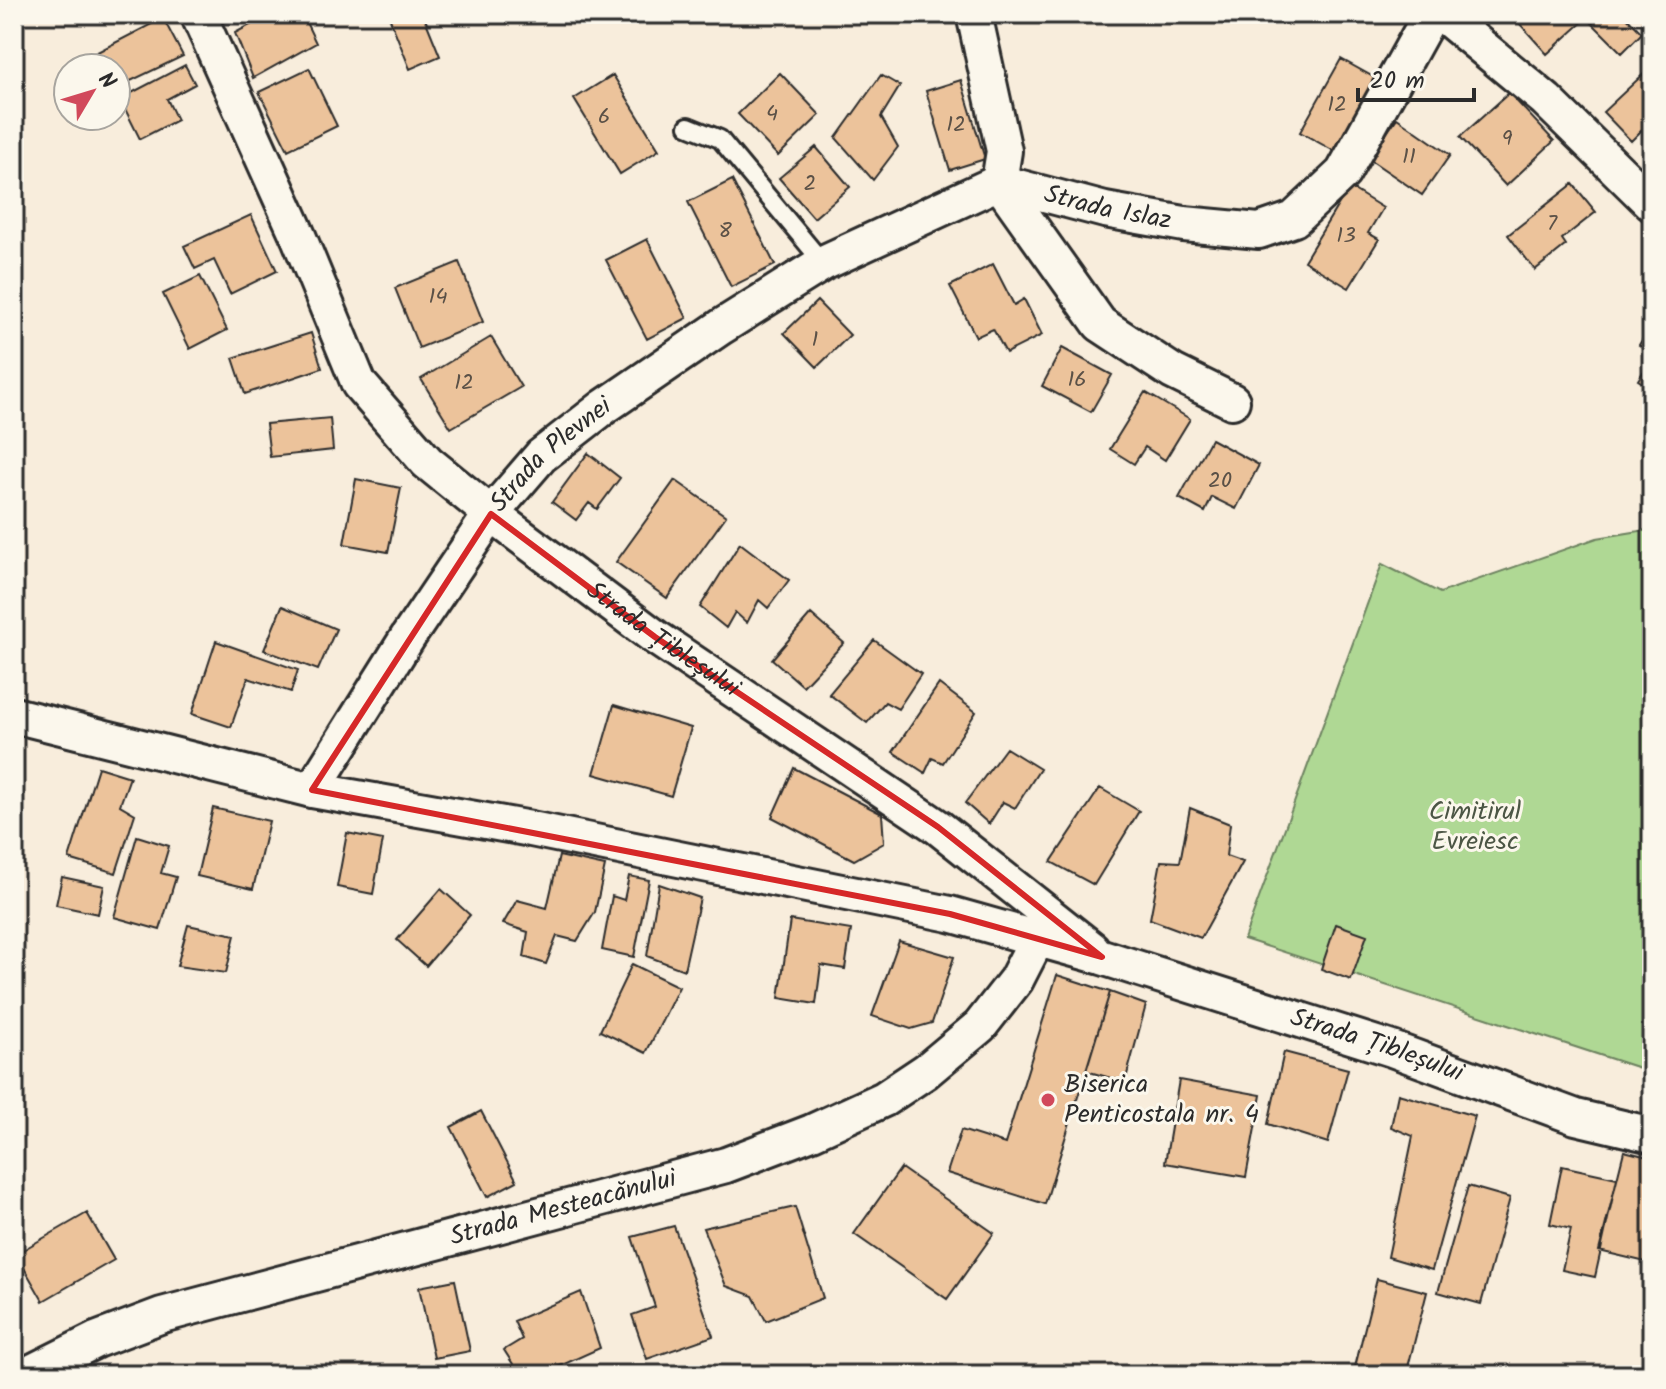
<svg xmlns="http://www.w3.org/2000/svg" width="1666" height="1389" font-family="Kalam,sans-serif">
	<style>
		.green { fill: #afd894; stroke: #6d8260; stroke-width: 2 }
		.building { fill: #ecc39b; stroke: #2b2b2b; stroke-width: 2 }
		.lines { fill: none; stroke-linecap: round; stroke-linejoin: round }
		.lane-casing { stroke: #2b2b2b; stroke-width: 22 }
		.street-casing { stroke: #2b2b2b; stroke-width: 40 }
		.lane { stroke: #fbf7ec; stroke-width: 16 }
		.street { stroke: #fbf7ec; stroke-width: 34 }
		.marked { fill: none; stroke: #d62828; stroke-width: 6; stroke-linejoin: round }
		.poi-dot { fill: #d1495b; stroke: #fbf7ec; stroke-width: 3 }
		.labels { text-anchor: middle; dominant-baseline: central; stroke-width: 6; stroke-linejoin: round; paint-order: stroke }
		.number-label { font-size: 22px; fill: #5b5147 }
		.street-label { font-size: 26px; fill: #2b2b2b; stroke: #fbf7ec }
		.park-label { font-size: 26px; fill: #4c5645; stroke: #fbf7ec }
		.poi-label { font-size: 26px; fill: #2b2b2b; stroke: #fbf7ec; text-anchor: start }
	</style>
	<rect width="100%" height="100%" fill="#f8eddc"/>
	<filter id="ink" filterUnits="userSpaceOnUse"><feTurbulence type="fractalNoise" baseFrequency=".0125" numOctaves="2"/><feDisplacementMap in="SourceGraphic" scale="16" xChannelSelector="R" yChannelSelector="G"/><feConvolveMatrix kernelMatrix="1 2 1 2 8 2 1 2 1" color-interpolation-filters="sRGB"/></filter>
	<g filter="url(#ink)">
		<path class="green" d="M 1652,529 L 1652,1072 L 1244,939 L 1382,564 L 1440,593 L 1597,538 Z"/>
		<path class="building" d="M 271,14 L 284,14 L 288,23 L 304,18 L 316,43 L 253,78 L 235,33 Z
			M 388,14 L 423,14 L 440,56 L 410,69 Z
			M 1511,14 L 1582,14 L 1586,19 L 1547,54 Z
			M 1601,14 L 1624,14 L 1642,33 L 1622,53 L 1592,23 Z
			M 163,18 L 183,56 L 116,88 L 116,68 L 81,68 L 78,62 Z
			M 1341,59 L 1375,78 L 1334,151 L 1300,132 Z
			M 185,65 L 195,84 L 167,99 L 177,120 L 140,139 L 120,99 Z
			M 1652,66 L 1652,120 L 1631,141 L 1603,112 Z
			M 309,68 L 337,126 L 288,150 L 259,92 Z
			M 780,73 L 820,115 L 778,156 L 738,114 Z
			M 613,75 L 659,150 L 620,174 L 574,99 Z
			M 881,75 L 900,86 L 881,117 L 898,147 L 873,180 L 836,138 Z
			M 961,80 L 985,159 L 950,170 L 926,91 Z
			M 1509,93 L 1554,141 L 1506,186 L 1460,137 Z
			M 1397,118 L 1450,155 L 1422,195 L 1369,159 Z
			M 816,147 L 850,187 L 814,218 L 779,178 Z
			M 732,180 L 775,265 L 731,287 L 688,202 Z
			M 1573,184 L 1596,212 L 1562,239 L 1566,245 L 1535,270 L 1508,235 Z
			M 1349,187 L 1383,208 L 1368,233 L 1379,239 L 1349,288 L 1304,261 Z
			M 251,215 L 277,271 L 230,294 L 214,260 L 195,269 L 184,246 Z
			M 647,239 L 687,318 L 647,339 L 606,260 Z
			M 459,262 L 483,322 L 419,348 L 395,288 Z
			M 993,264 L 1014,305 L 1024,299 L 1042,335 L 1006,353 L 993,329 L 976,337 L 950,286 Z
			M 200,276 L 227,330 L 190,349 L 163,294 Z
			M 817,301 L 850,335 L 817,367 L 784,333 Z
			M 1652,324 L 1652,354 L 1639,345 Z
			M 311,333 L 322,368 L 245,394 L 233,358 Z
			M 491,337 L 521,387 L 451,428 L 421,379 Z
			M 1062,348 L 1112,375 L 1091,412 L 1042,386 Z
			M 1652,358 L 1652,389 L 1638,380 Z
			M 1145,392 L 1190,419 L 1165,460 L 1145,447 L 1134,464 L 1110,449 Z
			M 330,418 L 333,450 L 270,457 L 266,424 Z
			M 1211,439 L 1259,465 L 1236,509 L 1212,497 L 1205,512 L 1179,498 Z
			M 588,453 L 620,478 L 597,509 L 589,503 L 576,520 L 552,502 Z
			M 356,479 L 401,488 L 388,552 L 344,544 Z
			M 675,480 L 726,516 L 667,598 L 616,562 Z
			M 740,543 L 789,580 L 768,608 L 759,600 L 747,623 L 735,612 L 726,628 L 700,607 Z
			M 282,606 L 336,629 L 318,670 L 264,650 Z
			M 811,614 L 844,643 L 803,686 L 772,659 Z
			M 874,640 L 921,674 L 898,709 L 885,702 L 867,723 L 829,694 Z
			M 216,641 L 298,670 L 291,692 L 248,678 L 231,727 L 192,714 Z
			M 939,684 L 976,712 L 943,763 L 932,758 L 925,773 L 893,752 Z
			M 614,705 L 691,728 L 671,796 L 594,774 Z
			M 1006,748 L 1040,769 L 1015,808 L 1003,802 L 989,824 L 965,803 Z
			M 98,767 L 130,777 L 120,805 L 135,814 L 116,873 L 69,859 Z
			M 794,768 L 882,814 L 884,843 L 854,860 L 772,817 Z
			M 1100,788 L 1139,811 L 1094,885 L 1051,862 Z
			M 213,808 L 269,821 L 253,889 L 197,876 Z
			M 1190,808 L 1230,824 L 1226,856 L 1243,862 L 1201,938 L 1150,919 L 1161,861 L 1180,862 Z
			M 347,833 L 383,840 L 373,894 L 337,887 Z
			M 137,836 L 169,846 L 161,873 L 176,877 L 160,930 L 114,917 Z
			M 559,856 L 605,866 L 595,912 L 577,941 L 557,936 L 546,964 L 524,957 L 528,932 L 503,924 L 517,900 L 547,908 Z
			M 629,876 L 649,880 L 634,957 L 602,950 L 612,896 L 624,900 Z
			M 62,877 L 104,886 L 98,914 L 56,905 Z
			M 659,884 L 700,898 L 684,970 L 647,956 Z
			M 441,889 L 470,915 L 426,966 L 397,940 Z
			M 790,920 L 851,930 L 845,969 L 821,965 L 816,1004 L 779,998 Z
			M 1336,924 L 1367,935 L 1351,980 L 1321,969 Z
			M 188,925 L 235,935 L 226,973 L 177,966 Z
			M 899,941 L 954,957 L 932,1023 L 911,1029 L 872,1016 Z
			M 632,964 L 679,987 L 646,1053 L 600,1031 Z
			M 1057,975 L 1110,992 L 1045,1204 L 947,1173 L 961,1130 L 1005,1144 Z
			M 1110,992 L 1146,1005 L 1125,1082 L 1086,1071 Z
			M 1284,1052 L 1348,1069 L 1328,1143 L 1268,1124 Z
			M 1179,1080 L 1261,1095 L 1246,1177 L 1165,1163 Z
			M 1398,1094 L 1475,1116 L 1432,1270 L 1388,1257 L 1413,1136 L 1391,1127 Z
			M 481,1111 L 517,1181 L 487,1197 L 451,1127 Z
			M 1624,1151 L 1652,1158 L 1650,1263 L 1599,1251 Z
			M 1562,1166 L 1617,1178 L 1595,1277 L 1562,1270 L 1571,1229 L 1550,1224 Z
			M 901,1168 L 994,1233 L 947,1299 L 854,1234 Z
			M 1468,1186 L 1510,1198 L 1481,1304 L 1438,1292 Z
			M 795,1207 L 823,1298 L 766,1321 L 753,1296 L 726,1286 L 703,1228 Z
			M 87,1213 L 114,1260 L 43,1301 L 16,1254 Z
			M 674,1226 L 713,1336 L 647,1359 L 632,1315 L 655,1307 L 632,1237 Z
			M 1377,1279 L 1427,1292 L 1406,1375 L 1353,1375 Z
			M 455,1280 L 470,1351 L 434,1358 L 419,1287 Z
			M 581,1292 L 600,1348 L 540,1375 L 520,1375 L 504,1350 L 522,1339 L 514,1321 Z"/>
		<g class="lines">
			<g class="lane-casing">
				<path id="lane" d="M 688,126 L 720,139 L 823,263"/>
			</g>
			<g class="street-casing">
				<g id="street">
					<path id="s1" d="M 198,14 L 299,238 L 359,384 L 427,462 L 491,514 L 541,456 L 604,407 L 721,327 L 823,263 L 999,182"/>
					<path d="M 974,14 L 1004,151 L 999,182"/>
					<path d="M 1442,14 L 1546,100 L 1652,204"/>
					<path id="s2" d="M 999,182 L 1105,210 L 1184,224 L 1259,231 L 1294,219 L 1343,173 L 1431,14"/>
					<path d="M 999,182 L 1100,324 L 1173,372 L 1232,401"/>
					<path id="s3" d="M 14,715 L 312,790 L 531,829 L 950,914 L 1102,957 L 1392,1049 L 1576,1117 L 1652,1135"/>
					<path id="s4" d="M 312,790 L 408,637 L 491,514 L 655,637 L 938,827 L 1092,949"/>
					<path id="s5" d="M 26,1375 L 96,1340 L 162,1315 L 726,1165 L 812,1132 L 884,1099 L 926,1071 L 980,1026 L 1016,980 L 1037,939"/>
				</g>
			</g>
			<use href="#lane" class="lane"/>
			<use href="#street" class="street"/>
		</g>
	</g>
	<path class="marked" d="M 491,514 L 655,637 L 938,827 L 1102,957 L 950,914 L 312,790 Z"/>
	<circle class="poi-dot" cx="1048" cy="1100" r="8"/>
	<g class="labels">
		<g class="number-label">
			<text x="1337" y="105">12</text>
			<text x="772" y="114">4</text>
			<text x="604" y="117">6</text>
			<text x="956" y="125">12</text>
			<text x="1507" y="139">9</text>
			<text x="1409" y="157">11</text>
			<text x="810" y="184">2</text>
			<text x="1552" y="224">7</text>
			<text x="725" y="231">8</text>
			<text x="1346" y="236">13</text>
			<text x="438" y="297">14</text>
			<text x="815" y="340">1</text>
			<text x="1077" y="380">16</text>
			<text x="464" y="383">12</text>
			<text x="1220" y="481">20</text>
		</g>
		<g class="street-label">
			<text stroke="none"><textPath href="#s2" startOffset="112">Strada Islaz</textPath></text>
			<text stroke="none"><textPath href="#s1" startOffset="674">Strada Plevnei</textPath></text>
			<text stroke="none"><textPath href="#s4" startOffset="542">Strada Țibleșului</textPath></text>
			<text stroke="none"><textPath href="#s3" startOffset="1404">Strada Țibleșului</textPath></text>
			<text stroke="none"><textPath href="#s5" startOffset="564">Strada Mesteacănului</textPath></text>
		</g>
		<g class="park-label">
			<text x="1475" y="812">Cimitirul<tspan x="1475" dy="30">Evreiesc</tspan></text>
		</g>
		<g class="poi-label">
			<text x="1064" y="1085">Biserica<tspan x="1064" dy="30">Penticostala nr. 4</tspan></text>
		</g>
	</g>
	<rect width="1666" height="1389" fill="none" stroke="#fbf7ec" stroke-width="48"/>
	<rect x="24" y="24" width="1618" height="1341" fill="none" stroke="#2b2b2b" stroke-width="3" filter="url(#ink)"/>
	<g transform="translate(92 92) rotate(52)"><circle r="38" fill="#fbf7ec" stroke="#a8a59f" stroke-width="2"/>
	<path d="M0-6L14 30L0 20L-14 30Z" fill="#d1495b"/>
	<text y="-12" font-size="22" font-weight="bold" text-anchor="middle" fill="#2b2b2b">N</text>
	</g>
	<path d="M1358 88v12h116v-12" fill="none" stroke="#2b2b2b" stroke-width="4"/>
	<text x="1370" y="88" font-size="24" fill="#2b2b2b" stroke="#fbf7ec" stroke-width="6" paint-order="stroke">20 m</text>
</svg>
